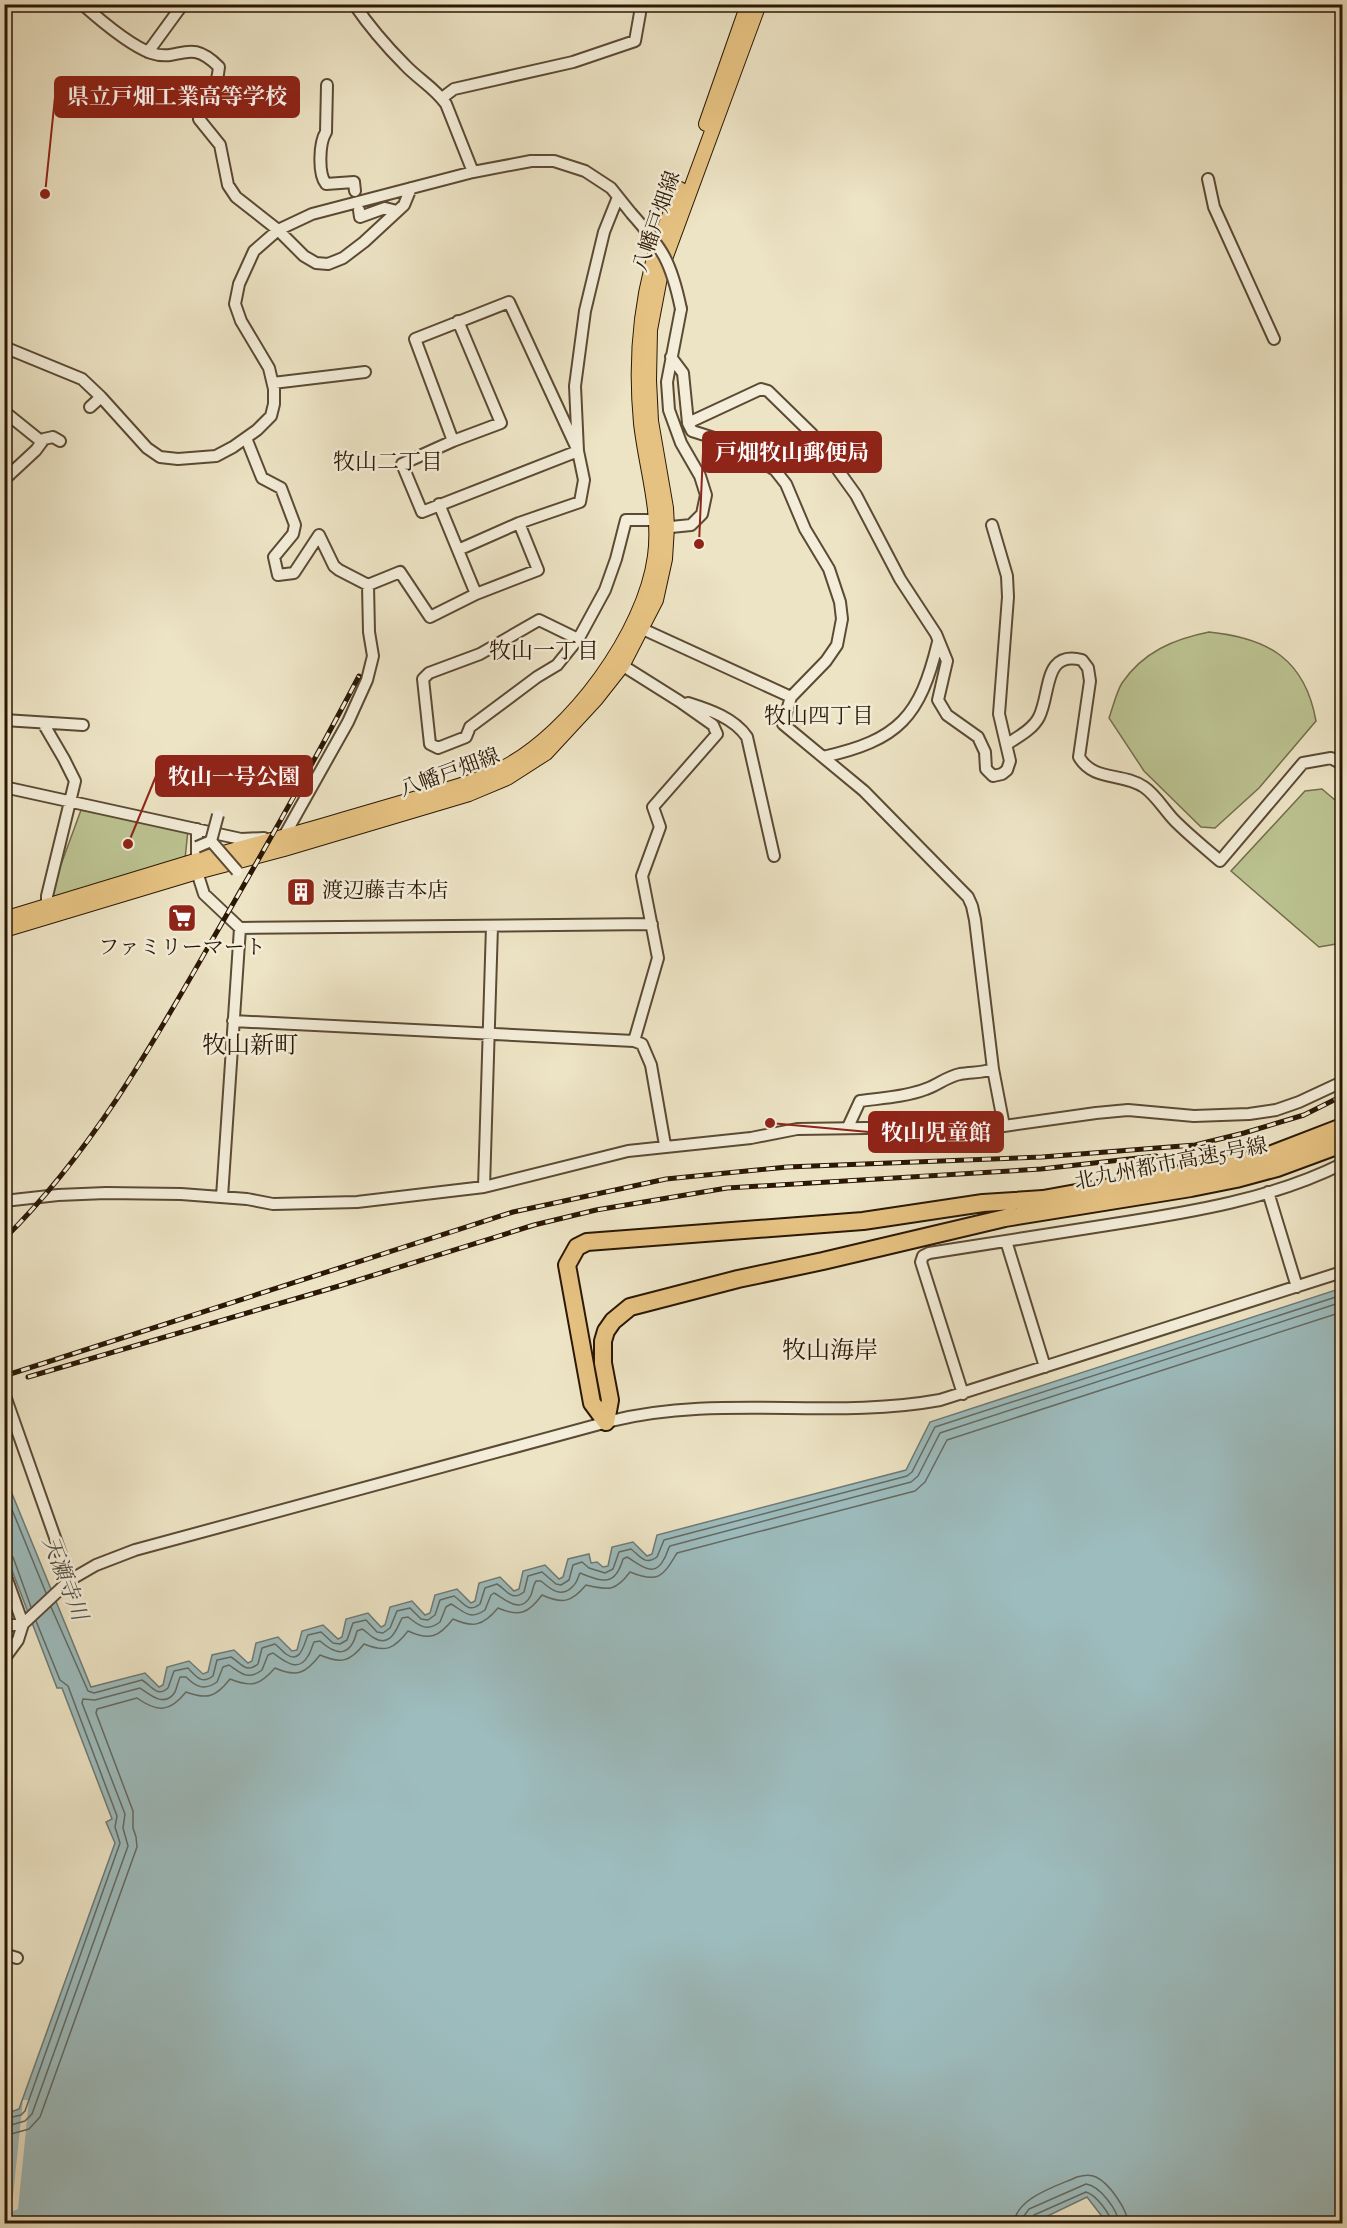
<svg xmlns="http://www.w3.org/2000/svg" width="1347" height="2228" font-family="'Sorts Mill Goudy','Noto Serif JP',serif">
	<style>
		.green { fill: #bcc392; stroke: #736d4b; stroke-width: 1.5 }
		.water { fill: #9dbcbe; stroke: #6f7a74; stroke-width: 1.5 }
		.pier { fill: #ede4c5 }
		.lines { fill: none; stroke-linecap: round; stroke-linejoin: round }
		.shore { stroke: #646a61; stroke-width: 1.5 }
		.minor-casing { stroke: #5b4a34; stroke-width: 14 }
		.major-casing { stroke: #2a1704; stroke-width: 16 }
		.highway-casing { stroke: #2a1704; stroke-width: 20 }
		.minor { stroke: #f3edd9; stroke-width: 10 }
		.major { stroke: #e6c282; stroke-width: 14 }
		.highway { stroke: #e6c282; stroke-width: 16 }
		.rail-casing { stroke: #2a1704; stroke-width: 5 }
		.rail { stroke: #f3edd9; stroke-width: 3; stroke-dasharray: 9; stroke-linecap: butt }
		.minor-bridge-casing { stroke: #5b4a34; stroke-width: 14; stroke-linecap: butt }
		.minor-bridge { stroke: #f3edd9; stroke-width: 10 }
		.labels { text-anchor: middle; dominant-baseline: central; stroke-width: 5; stroke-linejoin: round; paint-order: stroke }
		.street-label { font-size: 21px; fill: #2a1704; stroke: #f3edd9 }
		.poi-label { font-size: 21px; fill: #2a1704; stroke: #f3edd9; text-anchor: start }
		.neighbourhood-label { font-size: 22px; fill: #2a1704; stroke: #f3edd9 }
		.water-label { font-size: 22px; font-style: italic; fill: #525145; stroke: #f3edd9 }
		.quarter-label { font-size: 24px; fill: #2a1704; stroke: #f3edd9 }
		.leader { fill: none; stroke: #8f2418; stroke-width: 2 }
		.callout-dot { fill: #8f2418; stroke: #f3edd9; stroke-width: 2 }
		.callout { fill: #8f2418; stroke: #8f2418; stroke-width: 2 }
		.callout-label { font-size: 22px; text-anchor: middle; font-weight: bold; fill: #fff }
	</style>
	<rect width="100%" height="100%" fill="#ede4c5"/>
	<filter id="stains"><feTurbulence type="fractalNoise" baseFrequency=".00333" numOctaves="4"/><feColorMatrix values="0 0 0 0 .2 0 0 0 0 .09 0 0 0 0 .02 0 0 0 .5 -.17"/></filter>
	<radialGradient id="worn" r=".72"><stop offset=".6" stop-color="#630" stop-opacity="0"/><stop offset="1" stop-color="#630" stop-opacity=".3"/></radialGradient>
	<path class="green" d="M 1209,632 C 1268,638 1305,659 1316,721 L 1259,788 L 1215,828 L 1201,827 L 1144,771 L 1109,718 C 1113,707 1116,693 1122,683 C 1143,652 1174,639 1209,632 Z
		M 1322,789 L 1342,806 L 1342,936 L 1336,944 L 1319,947 L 1231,871 L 1305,791 Z
		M 81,810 L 188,830 L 185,859 L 53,898 L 55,881 Z"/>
	<path class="water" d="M 1342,1288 L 1342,2223 L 1107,2223 L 1087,2197 L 1031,2224 L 5,2223 L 5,2114 L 19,2109 L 115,1843 L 106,1822 L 112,1819 L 62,1688 L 57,1688 L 5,1552 L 4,1474 L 91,1687 L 145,1673 L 159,1687 L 163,1685 L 167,1667 L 189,1661 L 203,1674 L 208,1672 L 212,1655 L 234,1650 L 248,1663 L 252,1661 L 256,1643 L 278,1637 L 292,1651 L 297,1650 L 302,1631 L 323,1625 L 338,1639 L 342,1637 L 346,1619 L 368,1613 L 381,1627 L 385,1625 L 390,1607 L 412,1601 L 425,1615 L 430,1613 L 435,1595 L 457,1589 L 471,1603 L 475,1601 L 479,1583 L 500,1577 L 514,1591 L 519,1589 L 523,1571 L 545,1565 L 559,1579 L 563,1577 L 568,1559 L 589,1554 L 591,1563 L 597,1562 L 603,1567 L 608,1566 L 612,1547 L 633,1542 L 647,1556 L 652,1554 L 657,1535 L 906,1470 L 930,1422 Z"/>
	<path class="pier" d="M 23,2100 L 29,2100 L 18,2209 L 5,2215 L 5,2208 L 12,2205 Z"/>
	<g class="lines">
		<path class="shore" d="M 4,1490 L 46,1593
			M 4,1553 L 13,1557 L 31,1607
			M 51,1607 L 88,1691 L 94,1693 L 142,1680 C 152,1686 157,1698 168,1688 L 174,1671 L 188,1668 C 196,1676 201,1685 213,1676 L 217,1660 L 231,1657 C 241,1663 246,1674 258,1664 L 262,1648 L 275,1644 C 279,1647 282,1651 286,1654 C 301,1665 304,1643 308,1635 L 321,1632 L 333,1643 L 340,1644 L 347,1640 L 353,1623 L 366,1620 L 377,1632 L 383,1633 L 390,1628 L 397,1611 L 410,1608 L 421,1619 L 428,1620 L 435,1615 L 440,1600 L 454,1596 C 463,1602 468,1614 480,1604 L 485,1588 L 497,1584 C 507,1590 511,1602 524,1592 L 528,1576 L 542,1572 L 556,1584 L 561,1585 L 569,1580 L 573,1565 L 582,1562 L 589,1568 L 605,1573 L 613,1569 L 619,1552 L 631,1549 C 640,1556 645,1566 657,1557 L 664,1540 L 907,1476 L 912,1472 L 935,1427 L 1342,1295
			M 4,2119 L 21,2115 L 25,2111 L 120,1843 L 115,1827 L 117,1816 L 68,1686 L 60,1680 L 36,1621
			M 4,2127 L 25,2121 L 32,2114 L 128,1846 L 123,1828 L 125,1814 L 82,1703 L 83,1699 L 95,1700 L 140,1688 C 150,1695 165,1708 175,1692 C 177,1687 178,1682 180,1677 L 186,1677 C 196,1687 204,1691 217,1682 L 223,1667 L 229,1665 C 241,1673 248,1681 262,1670 L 268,1655 L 273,1653 C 283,1660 298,1674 308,1656 C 311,1652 312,1646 314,1642 L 320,1641 C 338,1657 351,1656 357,1631 L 362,1629 C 366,1631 370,1636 374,1638 C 391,1648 397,1628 402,1618 L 408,1617 C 419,1626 427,1632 440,1622 L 446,1607 L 451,1604 C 464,1611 469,1621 485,1610 L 491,1595 L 494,1593 C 504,1598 521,1616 531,1595 C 533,1590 533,1585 536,1581 L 541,1581 C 550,1589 562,1599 573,1586 C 577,1583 578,1577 580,1573 C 603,1582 615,1587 623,1559 L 627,1557 C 638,1563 654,1580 664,1559 C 667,1555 667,1550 670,1546 L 911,1482 L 918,1476 L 940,1433 L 1342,1302
			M 4,2136 L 29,2129 L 40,2117 L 137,1847 L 136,1837 L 133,1828 L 133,1811 L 96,1713 L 97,1709 L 137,1698 C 158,1713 170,1712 186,1692 C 207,1700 216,1697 230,1679 C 252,1688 260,1685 275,1668 C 297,1678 306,1673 320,1655 C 341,1664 350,1662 364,1644 C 386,1653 394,1649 408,1631 C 430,1641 439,1637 453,1619 C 473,1628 483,1626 498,1608 C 519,1617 528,1614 542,1595 C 562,1604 571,1603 586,1585 C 609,1590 615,1592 630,1572 C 659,1584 663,1576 677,1553 L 915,1491 L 925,1482 L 947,1440 L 1342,1312
			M 1014,2224 C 1015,2198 1057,2186 1077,2177 C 1084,2175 1090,2174 1096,2177 C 1109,2183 1128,2210 1128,2224
			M 1023,2224 L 1024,2216 L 1029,2209 L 1086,2184 C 1100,2186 1118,2210 1119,2224
			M 1030,2224 L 1034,2215 L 1086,2192 C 1096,2195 1110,2213 1112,2224"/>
		<g class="minor-casing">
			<path id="minor" d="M 82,4 C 100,20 129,45 151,53 C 180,63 188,36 219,67 C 218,87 205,101 199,119 L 220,145 L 228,185 L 236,197 L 278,230 L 304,256 L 316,263 L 328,264 L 343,258 L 364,242 L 404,205 L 411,188
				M 354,4 C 369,26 386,46 405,65 C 418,79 435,88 446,104 L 473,172
				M 148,52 L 183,4
				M 327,85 L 326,132 C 319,143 318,174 326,184 L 354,182 L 355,191
				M 442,98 L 454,89 L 573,62 L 635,41 L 640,13 L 639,4
				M 1208,179 L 1214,207 L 1274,339
				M 359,210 L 360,217 L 385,208 L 397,211
				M 509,302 L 578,451 L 422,512 L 402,464 L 453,441 L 415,339 Z
				M 4,347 L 82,379 L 101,397 L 147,448 L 160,457 L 178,459 L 216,456 L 233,447 L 257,430 L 271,416 L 274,404 L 274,389 L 269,368 L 241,321 L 235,304 L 239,284 L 254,251 L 278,230 L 312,214 L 473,172 L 531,161 L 554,161 L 585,171 L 611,188 L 631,213
				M 671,357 L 683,373 L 688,423 L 692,431 L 733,444 L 775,470 L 786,484 L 805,529 L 829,569 L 840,602 L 842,619 L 837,645 L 826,661 L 791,697 L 783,724 L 864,791 L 968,897 L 972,906 L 975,920 L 993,1069 L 1004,1126
				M 273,383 L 365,372
				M 90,407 L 101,397
				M 4,414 L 6,413 L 42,442
				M 688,423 L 761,389 L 768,391 L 812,434 L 856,495 L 900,579 L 936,634 L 947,661 L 938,700 L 947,715 L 978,737 L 985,752 L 986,769 L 993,776 L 1002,774 L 1007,770 L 1010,761 L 999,714 L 1008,597 L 1007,576 L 992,525
				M 246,438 L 262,478 L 281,488 L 295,525 L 293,534 L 274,557 L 278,575 L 294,573 L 319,535 L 334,566 L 339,570 L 368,585 L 400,572 L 430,617 L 476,594 L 439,504
				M 453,441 L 501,423 L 458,321
				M 4,475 L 8,476 L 36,450 L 44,439 L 53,437 L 60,441
				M 519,523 L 580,502 L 584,480 L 578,451 L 575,386 L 585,311 L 604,232 L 618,197
				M 661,528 L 691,525 L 702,514 L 706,495 L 700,476 L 681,443 L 669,410 L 667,382 L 681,309
				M 458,550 L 519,523 L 538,570 L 476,594
				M 636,626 L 791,697
				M 578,639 L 539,620 L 480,654 L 429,673 L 423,679 L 430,744 L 438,748 L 466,737 L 470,727 L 537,677 L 557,665 L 578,639 L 580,636 L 605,590 L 616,559 L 626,520 L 657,520
				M 617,662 L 679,701 L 713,725 L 717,734 L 653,807 L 660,827 L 642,876 L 658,958 L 634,1041
				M 688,703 C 710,710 734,718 747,737 L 774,856
				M 4,720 L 83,725
				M 43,723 L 64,759 L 75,781 L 47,896 L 47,906
				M 1007,744 C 1018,737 1033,729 1039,717 C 1051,693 1043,650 1082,660 L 1088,668 L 1090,681 L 1079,757 C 1094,782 1122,772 1144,787 C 1156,795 1165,811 1175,821 C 1189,835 1205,848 1220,861 L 1303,763 L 1331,758 L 1342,764
				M 823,757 C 899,740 920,717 938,642
				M 4,787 L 241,839 L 264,838
				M 197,829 L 197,872 L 204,894 L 240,928 L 222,1197
				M 279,838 L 283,838 L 348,722 L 367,680 L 373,656 L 369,632 L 368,585
				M 240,928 L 652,924
				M 233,1021 L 634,1041 L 642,1044 L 651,1065 L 665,1145
				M 848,1127 L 860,1101 C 882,1098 905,1097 926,1089 C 938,1085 946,1077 960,1074 C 972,1072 982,1073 993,1069
				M 484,1187 L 492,926
				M 1268,1192 L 1297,1287
				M 4,1201 L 58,1195 L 106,1193 L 181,1194 L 247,1199 L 273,1204 L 357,1202 L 484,1187 L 628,1151 L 751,1138 L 797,1129 L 1004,1126 L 1096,1113 L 1128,1110 L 1194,1116 L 1249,1114 L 1276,1110 L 1299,1102 L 1342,1082
				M 1006,1241 L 1045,1367
				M 4,1393 L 70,1580
				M 963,1394 L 921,1262 L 923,1256 L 929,1253 C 991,1243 1052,1234 1114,1224 C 1191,1212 1272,1199 1342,1164
				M 4,1571 L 23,1624 L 18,1640 L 4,1659
				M 4,1626 L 23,1624 L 70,1580 L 96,1565 L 135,1550 L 611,1421 C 720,1394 831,1420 940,1400 L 1342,1272
				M 4,1954 L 17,1958"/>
		</g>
		<g class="major-casing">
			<path id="major" d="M 706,124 L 748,4
				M 4,919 C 68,900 131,880 195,861 C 244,847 293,835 342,820 C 372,811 401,803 431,794 C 456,787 480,780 503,768 C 571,733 645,632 655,556 C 661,510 646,468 641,423 C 636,371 639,317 652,266 C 658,240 671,214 680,189
				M 4,930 L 197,872 L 284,849 L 469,794 L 507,778 L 546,753 L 596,699 L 622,666 L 656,600 L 665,559 L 667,527 L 666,508 L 651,421 L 649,380 L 650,330 L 662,267 L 759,4"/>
		</g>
		<g class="highway-casing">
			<path id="highway" d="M 606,1422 L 592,1403 L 567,1265 L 577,1247 L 587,1242 L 863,1221 L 983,1203 L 1043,1199 L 1225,1166 L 1272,1154 L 1342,1127
				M 606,1422 L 610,1400 L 603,1363 L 603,1341 L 606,1331 L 613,1321 L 630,1307 L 738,1279 L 823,1261 L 1005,1218 L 1191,1188 L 1236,1179 L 1277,1168 L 1342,1144"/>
		</g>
		<use href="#minor" class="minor"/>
		<use href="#major" class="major"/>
		<use href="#highway" class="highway"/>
		<g class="rail-casing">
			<path id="rail" d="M 4,1239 C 91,1153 151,1047 211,942 C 262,854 312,766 359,676
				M 4,1376 L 513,1212 L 666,1179 L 787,1167 L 1042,1157 L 1195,1145 L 1244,1133 L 1304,1115 L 1342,1096
				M 28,1377 L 339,1286 L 534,1225 L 596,1210 L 727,1188 L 1041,1169 L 1156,1156"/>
		</g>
		<use href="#rail" class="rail"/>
		<g class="minor-bridge-casing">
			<path id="minor-bridge" d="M 631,213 C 663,249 671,261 681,309
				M 211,841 L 218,815
				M 197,847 L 211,841 L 237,871"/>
		</g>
		<use href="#minor-bridge" class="minor-bridge"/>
	</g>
	<defs>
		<g id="building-square" transform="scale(1.5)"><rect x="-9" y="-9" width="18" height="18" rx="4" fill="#8f2418" stroke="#f3edd9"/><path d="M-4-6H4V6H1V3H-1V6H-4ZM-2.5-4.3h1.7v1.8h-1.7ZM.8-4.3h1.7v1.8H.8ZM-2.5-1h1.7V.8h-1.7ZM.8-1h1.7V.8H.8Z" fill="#fff"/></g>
		<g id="supermarket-square" transform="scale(1.5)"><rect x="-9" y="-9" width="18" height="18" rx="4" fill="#8f2418" stroke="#f3edd9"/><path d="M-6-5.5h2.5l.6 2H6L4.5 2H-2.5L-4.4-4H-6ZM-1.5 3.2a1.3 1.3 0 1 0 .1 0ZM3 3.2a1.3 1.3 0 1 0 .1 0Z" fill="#fff"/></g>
	</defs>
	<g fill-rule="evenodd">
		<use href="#building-square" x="301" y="892"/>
		<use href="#supermarket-square" x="182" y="918"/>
	</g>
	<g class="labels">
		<g class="street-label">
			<text transform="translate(658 222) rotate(-71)">八幡戸畑線</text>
			<text transform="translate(450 774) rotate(-20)">八幡戸畑線</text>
			<text transform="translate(1171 1165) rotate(-11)">北九州都市高速5号線</text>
		</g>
		<g class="poi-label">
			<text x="322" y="892">渡辺藤吉本店</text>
			<text x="182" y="949" text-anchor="middle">ファミリーマート</text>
		</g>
		<g class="neighbourhood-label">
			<text x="388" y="464">牧山二丁目</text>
			<text x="544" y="653">牧山一丁目</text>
			<text x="819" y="718">牧山四丁目</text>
		</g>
		<g class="water-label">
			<text transform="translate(63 1579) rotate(69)">天瀬寺川</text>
		</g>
		<g class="quarter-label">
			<text x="250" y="1047">牧山新町</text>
			<text x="830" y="1352">牧山海岸</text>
		</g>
	</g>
	<path class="leader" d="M45 194L55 97M699 544L703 452M128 844L156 776M770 1123L869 1132"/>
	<g class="callout-dot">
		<circle cx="45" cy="194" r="6"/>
		<circle cx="699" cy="544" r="6"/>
		<circle cx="128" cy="844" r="6"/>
		<circle cx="770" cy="1123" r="6"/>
	</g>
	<g class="callout">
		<rect x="55" y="77" width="244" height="40" rx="6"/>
		<rect x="703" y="432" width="178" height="40" rx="6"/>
		<rect x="156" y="756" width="156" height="40" rx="6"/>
		<rect x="869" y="1112" width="134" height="40" rx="6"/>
	</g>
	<g class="callout-label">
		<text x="177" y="104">県立戸畑工業高等学校</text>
		<text x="792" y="460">戸畑牧山郵便局</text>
		<text x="234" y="784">牧山一号公園</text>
		<text x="936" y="1140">牧山児童館</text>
	</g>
	<rect width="1347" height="2228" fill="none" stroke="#ede4c5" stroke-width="24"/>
	<rect x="6" y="6" width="1335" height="2216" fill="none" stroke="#2a1704" stroke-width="3"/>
	<rect x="12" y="12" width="1323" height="2204" fill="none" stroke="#2a1704" stroke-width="1.5"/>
	<rect width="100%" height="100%" filter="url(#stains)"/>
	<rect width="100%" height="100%" fill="url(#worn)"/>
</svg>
